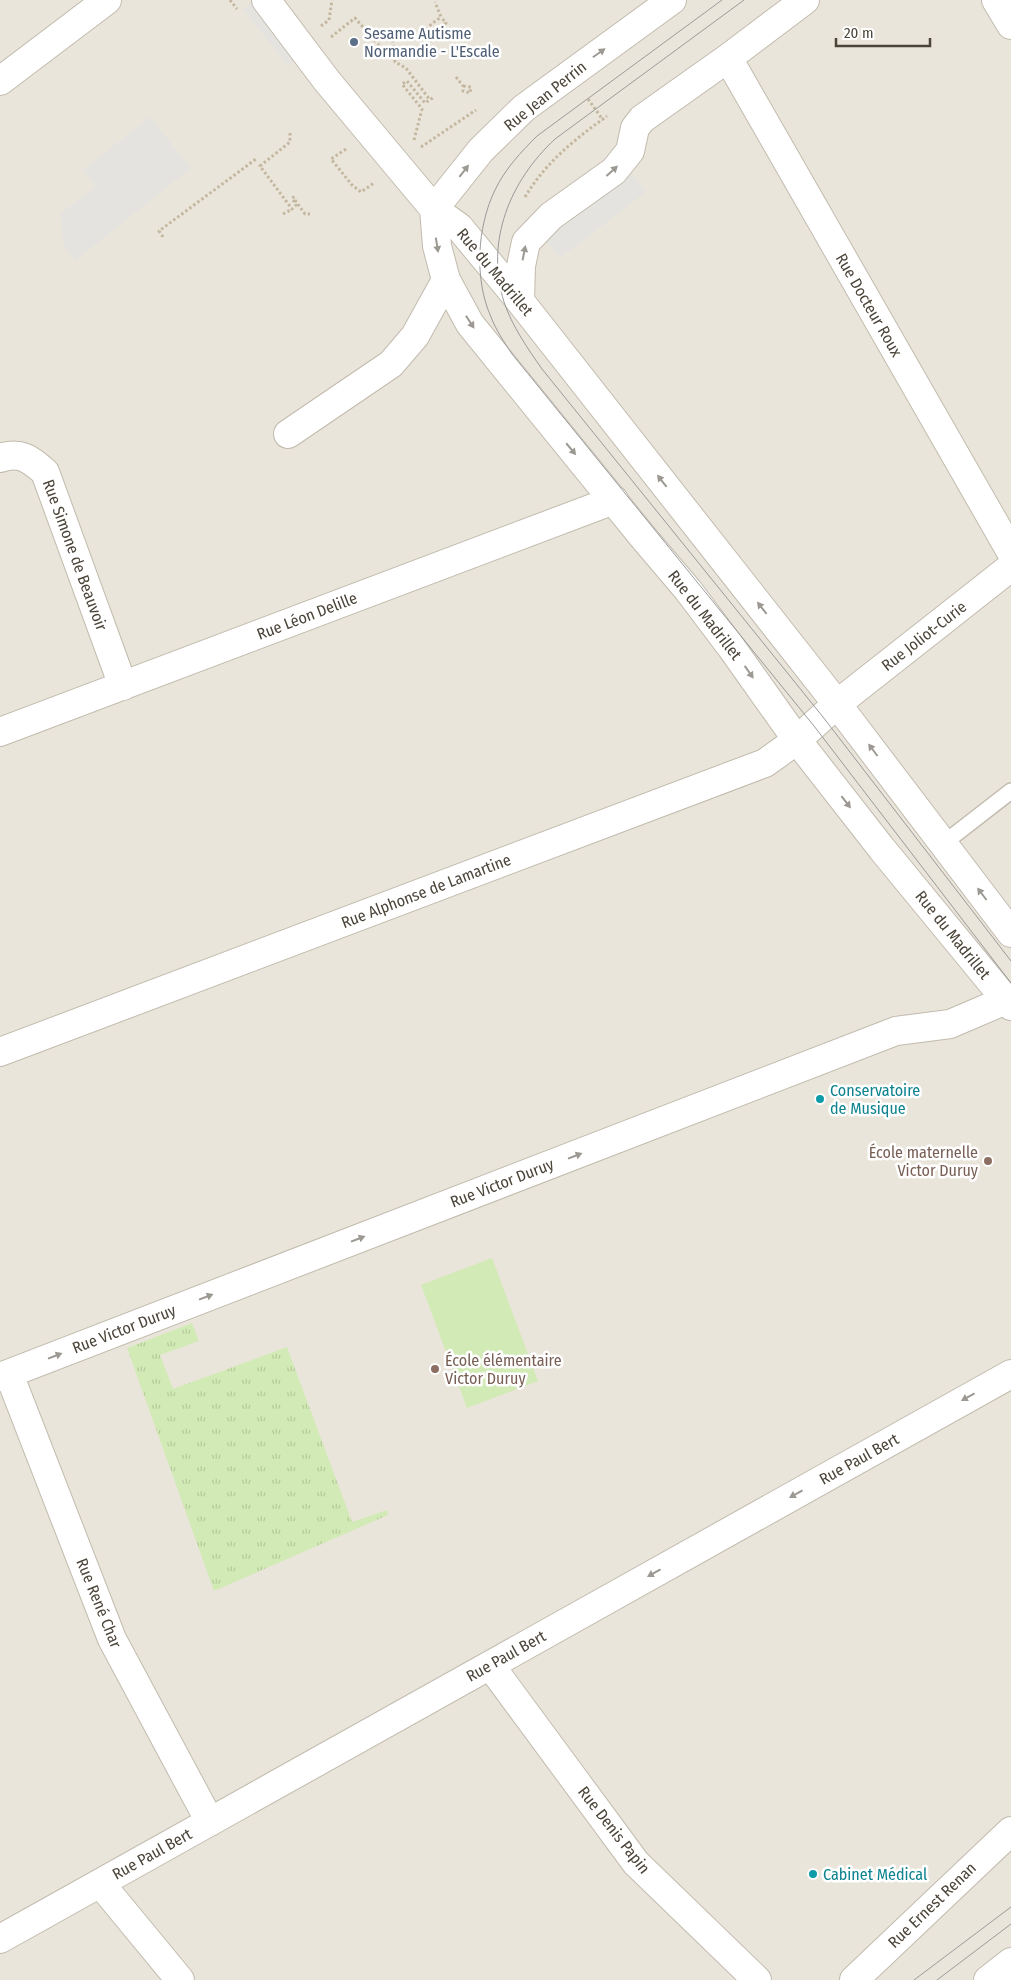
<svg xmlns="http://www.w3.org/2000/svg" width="1011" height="1980" font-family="'Fira Sans Condensed',sans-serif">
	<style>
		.residential { fill: #eae5da }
		.grass { fill: url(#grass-tufts) }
		.garden { fill: #d2eab5 }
		.parking { fill: #e5e3e0 }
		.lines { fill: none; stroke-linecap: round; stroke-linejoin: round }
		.service-casing { stroke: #c2bbae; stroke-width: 18 }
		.minor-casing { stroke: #c2bbae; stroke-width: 30 }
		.tertiary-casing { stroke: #c2bbae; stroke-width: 30 }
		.path { stroke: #c4b79f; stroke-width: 3; stroke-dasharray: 2.5 2.5; stroke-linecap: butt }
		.service { stroke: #fff; stroke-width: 15 }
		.minor { stroke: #fff; stroke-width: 28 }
		.tertiary { stroke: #fff; stroke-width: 28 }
		.tram { stroke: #9a9a9a; stroke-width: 1 }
		.oneway { fill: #9c9892 }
		.service-dot { fill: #5c6f8a; stroke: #fff; stroke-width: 2 }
		.culture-dot { fill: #0f9aa8; stroke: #fff; stroke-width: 2 }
		.education-dot { fill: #8d6e63; stroke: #fff; stroke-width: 2 }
		.labels { text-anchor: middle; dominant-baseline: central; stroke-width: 5; stroke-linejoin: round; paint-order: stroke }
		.service-label { font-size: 16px; fill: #4e5e75; stroke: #fff; text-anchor: start }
		.street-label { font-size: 16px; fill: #4b4439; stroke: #fff }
		.culture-label { font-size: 16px; fill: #0d838f; stroke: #fff; text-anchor: start }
		.education-label { font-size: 16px; fill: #785e54; stroke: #fff; text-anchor: end }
	</style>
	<defs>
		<pattern id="grass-tufts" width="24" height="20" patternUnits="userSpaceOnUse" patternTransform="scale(1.25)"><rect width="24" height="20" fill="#d2eab5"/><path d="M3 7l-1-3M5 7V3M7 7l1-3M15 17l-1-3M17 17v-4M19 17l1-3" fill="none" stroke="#b6ca9c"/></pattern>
	</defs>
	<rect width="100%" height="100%" fill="#f6f3ec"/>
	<path class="residential" d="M 0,0 L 1011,0 L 1011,1980 L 0,1980 Z"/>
	<path class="grass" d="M 192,1323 L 199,1341 L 160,1355 L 173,1389 L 287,1347 L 352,1522 L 387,1510 L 388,1515 L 214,1591 L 127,1348 Z"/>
	<path class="garden" d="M 492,1258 L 538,1381 L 467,1408 L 421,1285 Z"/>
	<path class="parking" d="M 251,3 L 295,60 L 288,66 L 243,9 Z
		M 150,117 L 191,168 L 75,261 L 63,244 L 61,213 L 96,187 L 83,170 Z
		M 631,172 L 646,192 L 560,258 L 544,239 Z"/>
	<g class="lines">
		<g class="service-casing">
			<path id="service" d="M 944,843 L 1011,791"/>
		</g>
		<g class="minor-casing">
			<path id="minor" d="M 996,0 L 1011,25
				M 728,58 L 1011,552
				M 0,81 L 107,0
				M 434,209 L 481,150 L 524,108 L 672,0
				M 520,301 L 521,266 L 526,242 L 551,216 L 614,171 L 630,151 L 635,128 L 642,119 L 728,58 L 805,0
				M 288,434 L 391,364 L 415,336 L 446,280
				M 0,458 C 20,451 30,459 45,472 L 123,686
				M 0,732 L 614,500
				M 0,1052 L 765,763 L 797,740 L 837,704 L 1011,567
				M 9,1374 L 112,1639 L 210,1822
				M 0,1377 L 896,1031 L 950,1024 L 1006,1000
				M 490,1665 L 636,1863 L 757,1980
				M 100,1883 L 180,1980
				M 0,1939 L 1011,1374
				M 988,1980 L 1011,1962"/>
		</g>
		<g class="tertiary-casing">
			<path id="tertiary" d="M 266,0 L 327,81 L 434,209 L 459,227 L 520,301 L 837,704 L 1011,933
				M 434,209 L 437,246 L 446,280 L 470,324 L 643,537 L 688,590 L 731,647 L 797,740 L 882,849 L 1011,1006
				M 854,1980 L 1011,1831"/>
		</g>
		<path class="path" d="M 230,0 L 237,9
			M 321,26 L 329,20 L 332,0
			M 392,35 L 395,62 L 406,68 L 430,100
			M 331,37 L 355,18 L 379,45
			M 432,41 L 429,36 L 446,23 L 441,17
			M 426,45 C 425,28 427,27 441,17 L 435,2
			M 456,77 L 463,86 L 463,91 L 470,93 L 471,87 L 463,86
			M 588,99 L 603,120
			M 290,133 L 290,142 L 260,166 L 292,209 L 296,205 L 292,198 L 296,196
			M 414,140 L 422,109 L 402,84 L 407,81 L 425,103 L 434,97
			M 421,147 L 476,110
			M 346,149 L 331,159 L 352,185 L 361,192 L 374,183
			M 525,197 C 546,162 574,140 607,116
			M 295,200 L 305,214 L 310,214
			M 283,214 L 292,209
			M 163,237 L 159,231 L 256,159"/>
		<use href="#service" class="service"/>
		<use href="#minor" class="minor"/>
		<use href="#tertiary" class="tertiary"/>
		<path class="tram" d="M 722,0 L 537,136 C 521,152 505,169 495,190 C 477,227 474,279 491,317 C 496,330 504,342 512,354 L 814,726 L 1011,983
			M 744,0 L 555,139 C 510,181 485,241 504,302 C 512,326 528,349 542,369 L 823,717 L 1011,961
			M 914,1980 L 1011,1907
			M 937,1980 L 1011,1924"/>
	</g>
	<defs><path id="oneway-solid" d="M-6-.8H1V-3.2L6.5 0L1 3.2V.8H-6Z" transform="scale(1.25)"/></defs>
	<g class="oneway">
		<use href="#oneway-solid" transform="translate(599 53) rotate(-35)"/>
		<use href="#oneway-solid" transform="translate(464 171) rotate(-52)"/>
		<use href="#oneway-solid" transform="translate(612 171) rotate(-42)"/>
		<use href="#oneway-solid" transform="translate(437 245) rotate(81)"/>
		<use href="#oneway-solid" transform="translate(524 253) rotate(-79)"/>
		<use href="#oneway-solid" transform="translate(470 322) rotate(57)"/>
		<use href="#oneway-solid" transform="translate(571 449) rotate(50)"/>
		<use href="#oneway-solid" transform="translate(662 481) rotate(-128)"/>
		<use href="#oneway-solid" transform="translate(762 608) rotate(-128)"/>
		<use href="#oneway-solid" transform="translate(749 672) rotate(55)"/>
		<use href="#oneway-solid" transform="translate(873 750) rotate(-127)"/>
		<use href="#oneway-solid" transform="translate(846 802) rotate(52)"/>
		<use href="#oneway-solid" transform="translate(982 894) rotate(-127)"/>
		<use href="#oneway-solid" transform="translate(575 1156) rotate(-21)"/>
		<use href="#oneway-solid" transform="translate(358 1239) rotate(-21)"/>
		<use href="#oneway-solid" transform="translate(206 1297) rotate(-21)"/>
		<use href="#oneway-solid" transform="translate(55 1356) rotate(-21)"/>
		<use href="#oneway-solid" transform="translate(968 1397) rotate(151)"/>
		<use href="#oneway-solid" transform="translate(796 1494) rotate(151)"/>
		<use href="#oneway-solid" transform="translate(654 1573) rotate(151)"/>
	</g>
	<circle class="service-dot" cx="354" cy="42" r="5"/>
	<g class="culture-dot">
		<circle cx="820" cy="1099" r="5"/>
		<circle cx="813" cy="1874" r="5"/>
	</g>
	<g class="education-dot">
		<circle cx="988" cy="1161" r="5"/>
		<circle cx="435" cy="1369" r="5"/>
	</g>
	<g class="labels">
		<g class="service-label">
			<text x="364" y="33">Sesame Autisme<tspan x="364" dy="18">Normandie - L'Escale</tspan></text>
		</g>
		<g class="street-label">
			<text transform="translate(545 96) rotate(-39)">Rue Jean Perrin</text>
			<text transform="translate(495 272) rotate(50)">Rue du Madrillet</text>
			<text transform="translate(869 305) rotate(60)">Rue Docteur Roux</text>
			<text transform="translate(75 555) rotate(70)">Rue Simone de Beauvoir</text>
			<text transform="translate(705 615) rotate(52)">Rue du Madrillet</text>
			<text transform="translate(307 616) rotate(-21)">Rue Léon Delille</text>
			<text transform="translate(924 636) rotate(-38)">Rue Joliot-Curie</text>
			<text transform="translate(426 891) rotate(-21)">Rue Alphonse de Lamartine</text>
			<text transform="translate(953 935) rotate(51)">Rue du Madrillet</text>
			<text transform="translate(502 1183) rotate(-21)">Rue Victor Duruy</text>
			<text transform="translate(124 1329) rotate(-21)">Rue Victor Duruy</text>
			<text transform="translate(859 1459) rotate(-29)">Rue Paul Bert</text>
			<text transform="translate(99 1603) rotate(68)">Rue René Char</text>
			<text transform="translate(506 1656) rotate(-29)">Rue Paul Bert</text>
			<text transform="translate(614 1830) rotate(52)">Rue Denis Papin</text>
			<text transform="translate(152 1854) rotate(-29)">Rue Paul Bert</text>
			<text transform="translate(932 1905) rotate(-44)">Rue Ernest Renan</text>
		</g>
		<g class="culture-label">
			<text x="830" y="1090">Conservatoire<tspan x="830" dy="18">de Musique</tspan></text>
			<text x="823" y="1874">Cabinet Médical</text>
		</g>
		<g class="education-label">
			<text x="978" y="1152">École maternelle<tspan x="978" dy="18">Victor Duruy</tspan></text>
			<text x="445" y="1360" text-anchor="start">École élémentaire<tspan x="445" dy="18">Victor Duruy</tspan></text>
		</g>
	</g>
	<path d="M836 38v8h94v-8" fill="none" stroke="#4b4439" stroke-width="2.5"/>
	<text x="844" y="38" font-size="15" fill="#4b4439" stroke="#ffffff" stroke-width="4" paint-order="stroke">20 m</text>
</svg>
